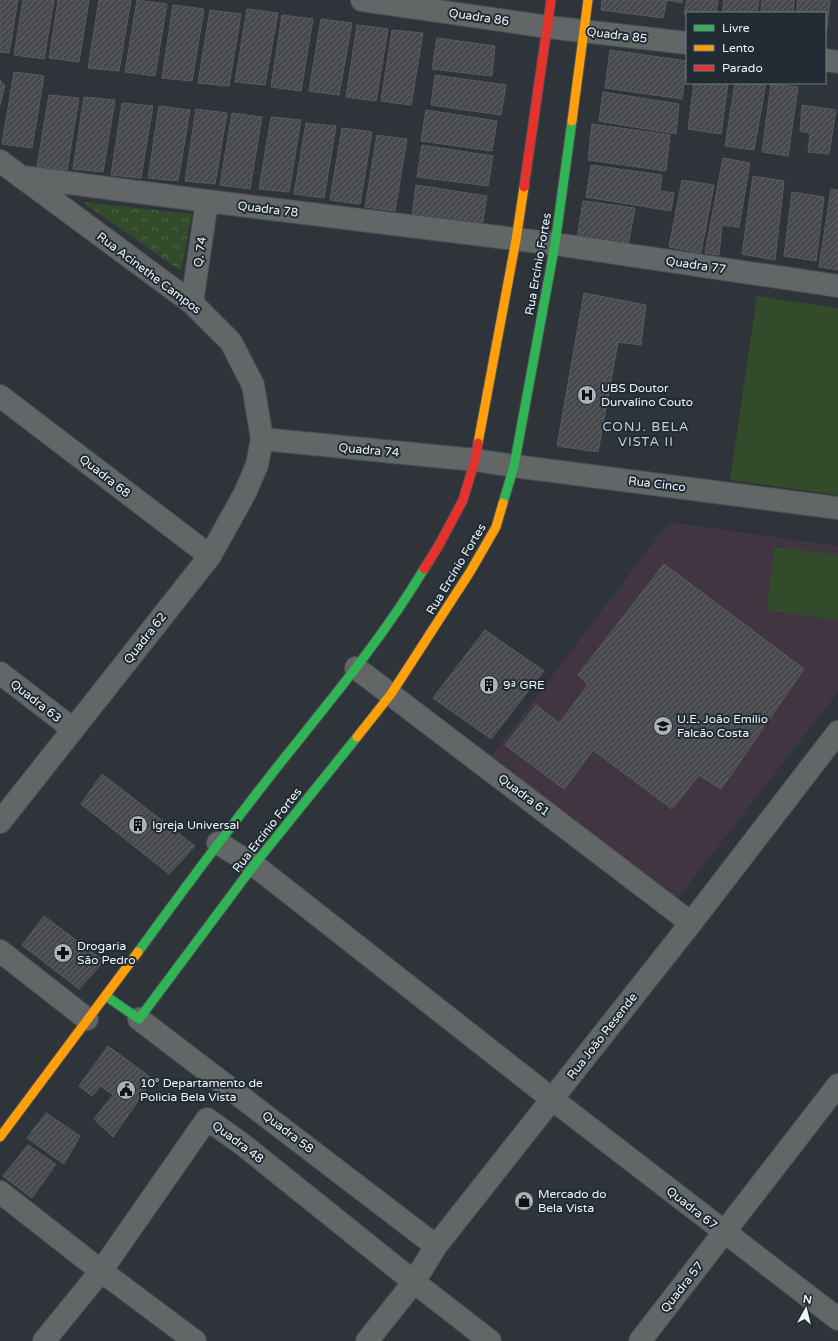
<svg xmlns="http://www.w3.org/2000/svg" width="838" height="1341" font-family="'Varela Round',sans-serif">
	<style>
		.education { fill: #413541 }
		.grass { fill: #324b2a }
		.park { fill: url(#park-crowns) }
		.building { fill: url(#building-hatch); stroke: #5a5b60 }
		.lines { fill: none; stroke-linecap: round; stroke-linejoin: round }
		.street-casing { stroke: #4a4f53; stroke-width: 24 }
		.fast-casing { stroke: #4a4f53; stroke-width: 11 }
		.slow-casing { stroke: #4a4f53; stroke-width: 11 }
		.jam-casing { stroke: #4a4f53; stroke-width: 11 }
		.street { stroke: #636666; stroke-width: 22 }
		.fast { stroke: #30b455; stroke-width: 9 }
		.slow { stroke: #ff9f0a; stroke-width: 9 }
		.jam { stroke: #e5322d; stroke-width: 9 }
		.labels { text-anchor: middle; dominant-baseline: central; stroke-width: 4; stroke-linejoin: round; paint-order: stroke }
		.street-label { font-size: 12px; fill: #eef5fa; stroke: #202b33 }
		.poi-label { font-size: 12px; fill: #eef5fa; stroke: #202b33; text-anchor: start }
		.neighbourhood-label { font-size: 13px; letter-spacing: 1px; fill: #c3d0dc; stroke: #202b33 }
	</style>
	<defs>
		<pattern id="park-crowns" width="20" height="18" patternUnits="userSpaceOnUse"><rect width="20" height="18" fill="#324b2a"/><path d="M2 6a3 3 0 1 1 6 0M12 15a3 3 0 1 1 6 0" fill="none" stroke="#50664a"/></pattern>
		<pattern id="building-hatch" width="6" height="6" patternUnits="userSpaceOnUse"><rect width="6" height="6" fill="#47494c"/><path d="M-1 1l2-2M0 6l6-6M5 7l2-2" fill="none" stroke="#626467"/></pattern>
	</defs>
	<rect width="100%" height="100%" fill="#2e3439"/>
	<path class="education" d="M 669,522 L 838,546 L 838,692 L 675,902 L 489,759 Z"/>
	<path class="grass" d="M 757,296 L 838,308 L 838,495 L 730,480 Z
		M 774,547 L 838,555 L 838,620 L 767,610 Z"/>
	<path class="park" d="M 82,202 L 192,214 L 181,271 Z"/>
	<path class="building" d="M 0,0 L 18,0 L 9,53 L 0,52 Z
		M 23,0 L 54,0 L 44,59 L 14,55 Z
		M 58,0 L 89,0 L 79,62 L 49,58 Z
		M 99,0 L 131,0 L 119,71 L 88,68 Z
		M 137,0 L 167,4 L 155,76 L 125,72 Z
		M 602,0 L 683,0 L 682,3 L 667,0 L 663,18 L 601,10 Z
		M 687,0 L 718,0 L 716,13 L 687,13 L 687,15 L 684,14 Z
		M 724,0 L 759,0 L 757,13 L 722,13 Z
		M 762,0 L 794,0 L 793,13 L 761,13 Z
		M 798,0 L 830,0 L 826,35 L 825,35 L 825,13 L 796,13 Z
		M 173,5 L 204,9 L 192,81 L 162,78 Z
		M 247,9 L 278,13 L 265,85 L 235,82 Z
		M 210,10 L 241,14 L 229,86 L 198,83 Z
		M 282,15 L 313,19 L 301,91 L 271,87 Z
		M 321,19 L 352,23 L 339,95 L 309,91 Z
		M 357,25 L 388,29 L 376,101 L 346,97 Z
		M 392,30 L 423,33 L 411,105 L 381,101 Z
		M 437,38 L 495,46 L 492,76 L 432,69 Z
		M 610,50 L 687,61 L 682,99 L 605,88 Z
		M 14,72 L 44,76 L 32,148 L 2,144 Z
		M 435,75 L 506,85 L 501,115 L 431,105 Z
		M 0,80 L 5,86 L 0,105 Z
		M 694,83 L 728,83 L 721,134 L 688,129 Z
		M 735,83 L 766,83 L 754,150 L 725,146 Z
		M 771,84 L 798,87 L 788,156 L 762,152 Z
		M 603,92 L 679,104 L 676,134 L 599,121 Z
		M 49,95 L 79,98 L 67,170 L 37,166 Z
		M 84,97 L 115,100 L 103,172 L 73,169 Z
		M 122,103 L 153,106 L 141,178 L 111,175 Z
		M 802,105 L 836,110 L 829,154 L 808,152 L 810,133 L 800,131 Z
		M 159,106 L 190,110 L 178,181 L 148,178 Z
		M 196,109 L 227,113 L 215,184 L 185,181 Z
		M 426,110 L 497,121 L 492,151 L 421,141 Z
		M 232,113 L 262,117 L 250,189 L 220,185 Z
		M 271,117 L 301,120 L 289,192 L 259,189 Z
		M 306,123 L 336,126 L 324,198 L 294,194 Z
		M 592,124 L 670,135 L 666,171 L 588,160 Z
		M 342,128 L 372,132 L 360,204 L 330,200 Z
		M 377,135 L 407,139 L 395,211 L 365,207 Z
		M 422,145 L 493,156 L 488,186 L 417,177 Z
		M 723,158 L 750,163 L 739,227 L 722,225 L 719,255 L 705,253 Z
		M 591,165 L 662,175 L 660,191 L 674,193 L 671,211 L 586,197 Z
		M 753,176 L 784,181 L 775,260 L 742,254 Z
		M 682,180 L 714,185 L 701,253 L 669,247 Z
		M 416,185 L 487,196 L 482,226 L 412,216 Z
		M 831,189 L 838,190 L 838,270 L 819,267 Z
		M 792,192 L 824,197 L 816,261 L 784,256 Z
		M 583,201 L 635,208 L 628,246 L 577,239 Z
		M 584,293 L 646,305 L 641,345 L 618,342 L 598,452 L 557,446 Z
		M 664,564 L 804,669 L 721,789 L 699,775 L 672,809 L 593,750 L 564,789 L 505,745 L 536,705 L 559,723 L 588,685 L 578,675 Z
		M 485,630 L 544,671 L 491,739 L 433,698 Z
		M 102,774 L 195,846 L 169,874 L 81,804 Z
		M 44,916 L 104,961 L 79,989 L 22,945 Z
		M 108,1046 L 153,1079 L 113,1137 L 94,1119 L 113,1095 L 101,1086 L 92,1096 L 79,1086 Z
		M 46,1113 L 80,1136 L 64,1164 L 27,1138 Z
		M 28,1145 L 56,1164 L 32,1198 L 3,1176 Z"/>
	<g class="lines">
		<g class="street-casing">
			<path id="street" d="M 362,0 L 548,27 L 687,43
				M 825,60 L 838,62
				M 0,161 L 192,303 L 231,342 L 253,385 L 262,439 L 257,465 L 245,493 L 210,556 L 0,822
				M 23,177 L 207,201 L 555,244 L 838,286
				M 192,303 L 207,201
				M 0,396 L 210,556
				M 262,439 L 475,460 L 514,466 L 838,508
				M 356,668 L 691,923
				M 0,673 L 73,729
				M 218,843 L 254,865 L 552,1099 L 838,1319
				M 0,951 L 87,1019
				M 139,1019 L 436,1246
				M 0,1192 L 101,1271 L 195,1341
				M 44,1341 L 101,1271 L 207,1119 L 242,1144 L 414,1282 L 490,1341
				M 367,1341 L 414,1282 L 436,1246 L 691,923 L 838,732
				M 640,1341 L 838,1085"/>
		</g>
		<g class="fast-casing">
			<path id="fast" d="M 503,503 L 514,466 L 555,244 L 572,121
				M 138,952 C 184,889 230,827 278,766 C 329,702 382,639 424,569
				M 106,996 L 139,1019 L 254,865 L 357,737"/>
		</g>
		<g class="slow-casing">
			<path id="slow" d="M 572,121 L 588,0
				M 478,443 L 516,240 L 524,187
				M 357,737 L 391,694 L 470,572 L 496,527 L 503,503
				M 0,1137 L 138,952"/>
		</g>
		<g class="jam-casing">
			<path id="jam" d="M 524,187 L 551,0
				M 424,569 L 439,545 L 463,500 L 475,460 L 478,443"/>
		</g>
		<use href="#street" class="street"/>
		<use href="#fast" class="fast"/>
		<use href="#slow" class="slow"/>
		<use href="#jam" class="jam"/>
	</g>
	<defs>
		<g id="hospital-disc" transform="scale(1)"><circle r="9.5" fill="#abb1b6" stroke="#202b33"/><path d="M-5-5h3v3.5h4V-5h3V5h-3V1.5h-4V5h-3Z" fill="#111"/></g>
		<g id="building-disc" transform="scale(1)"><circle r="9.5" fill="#abb1b6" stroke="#202b33"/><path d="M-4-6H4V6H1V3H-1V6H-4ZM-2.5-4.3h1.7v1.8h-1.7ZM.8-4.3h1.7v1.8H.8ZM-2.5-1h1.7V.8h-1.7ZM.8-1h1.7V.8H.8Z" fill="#111"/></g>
		<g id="school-disc" transform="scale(1)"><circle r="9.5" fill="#abb1b6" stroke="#202b33"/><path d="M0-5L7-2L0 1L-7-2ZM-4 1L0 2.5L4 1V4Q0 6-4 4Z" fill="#111"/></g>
		<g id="pharmacy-disc" transform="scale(1)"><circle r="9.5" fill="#abb1b6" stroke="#202b33"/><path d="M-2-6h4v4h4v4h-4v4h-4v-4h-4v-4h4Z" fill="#111"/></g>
		<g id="civic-disc" transform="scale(1)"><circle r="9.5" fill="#abb1b6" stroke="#202b33"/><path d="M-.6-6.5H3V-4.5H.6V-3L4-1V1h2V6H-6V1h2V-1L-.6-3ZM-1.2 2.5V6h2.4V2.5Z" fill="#111"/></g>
		<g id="shop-disc" transform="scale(1)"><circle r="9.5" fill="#abb1b6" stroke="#202b33"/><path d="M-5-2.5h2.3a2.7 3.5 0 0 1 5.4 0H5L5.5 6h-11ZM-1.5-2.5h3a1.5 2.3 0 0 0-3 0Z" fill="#111"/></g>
	</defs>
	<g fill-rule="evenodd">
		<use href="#hospital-disc" x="587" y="395"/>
		<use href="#building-disc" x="489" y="685"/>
		<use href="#school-disc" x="663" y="726"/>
		<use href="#building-disc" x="138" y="825"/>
		<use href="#pharmacy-disc" x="63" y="953"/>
		<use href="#civic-disc" x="126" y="1090"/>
		<use href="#shop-disc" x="524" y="1201"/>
	</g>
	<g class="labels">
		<g class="street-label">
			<text transform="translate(479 17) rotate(8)">Quadra 86</text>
			<text transform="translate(617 35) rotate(7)">Quadra 85</text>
			<text transform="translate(268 209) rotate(7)">Quadra 78</text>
			<text transform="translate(200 252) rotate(-82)">Q. 74</text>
			<text transform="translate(538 264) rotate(-80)">Rua Ercínio Fortes</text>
			<text transform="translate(696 265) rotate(8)">Quadra 77</text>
			<text transform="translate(149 273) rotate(37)">Rua Acinethe Campos</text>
			<text transform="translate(369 450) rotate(5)">Quadra 74</text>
			<text transform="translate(105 476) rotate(38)">Quadra 68</text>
			<text transform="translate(657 484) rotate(7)">Rua Cinco</text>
			<text transform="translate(456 569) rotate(-59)">Rua Ercínio Fortes</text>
			<text transform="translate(145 638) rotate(-52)">Quadra 62</text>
			<text transform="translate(36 701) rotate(38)">Quadra 63</text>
			<text transform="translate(524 795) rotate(37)">Quadra 61</text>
			<text transform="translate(267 830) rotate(-52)">Rua Ercínio Fortes</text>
			<text transform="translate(602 1036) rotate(-52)">Rua João Resende</text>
			<text transform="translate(288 1132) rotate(37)">Quadra 58</text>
			<text transform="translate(238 1142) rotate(37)">Quadra 48</text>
			<text transform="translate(692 1208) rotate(38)">Quadra 67</text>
			<text transform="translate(682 1287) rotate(-52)">Quadra 57</text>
		</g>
		<g class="poi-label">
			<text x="601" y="388">UBS Doutor<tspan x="601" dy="14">Durvalino Couto</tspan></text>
			<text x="503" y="685">9ª GRE</text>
			<text x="677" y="719">U.E. João Emílio<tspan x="677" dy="14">Falcão Costa</tspan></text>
			<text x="152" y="825">Igreja Universal</text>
			<text x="77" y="946">Drogaria<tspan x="77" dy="14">São Pedro</tspan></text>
			<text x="140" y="1083">10° Departamento de<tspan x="140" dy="14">Policia Bela Vista</tspan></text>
			<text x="538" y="1194">Mercado do<tspan x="538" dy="14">Bela Vista</tspan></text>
		</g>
		<g class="neighbourhood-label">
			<text x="646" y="427">CONJ. BELA<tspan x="646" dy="15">VISTA II</tspan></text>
		</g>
	</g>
	<rect x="686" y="12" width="140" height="72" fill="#202b33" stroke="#727c83"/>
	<rect x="694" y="25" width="20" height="6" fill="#30b455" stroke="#727c83"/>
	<text x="722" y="32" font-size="12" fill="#eef5fa">Livre</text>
	<rect x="694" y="45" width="20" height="6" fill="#ff9f0a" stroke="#727c83"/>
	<text x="722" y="52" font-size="12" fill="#eef5fa">Lento</text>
	<rect x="694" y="65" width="20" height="6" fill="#e5322d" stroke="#727c83"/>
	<text x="722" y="72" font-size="12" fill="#eef5fa">Parado</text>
	<g transform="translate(806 1309) rotate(8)" stroke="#202b33" stroke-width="3" paint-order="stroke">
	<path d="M0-3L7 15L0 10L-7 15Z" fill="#eef5fa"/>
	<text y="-6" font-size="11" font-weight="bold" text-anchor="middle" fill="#eef5fa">N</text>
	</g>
</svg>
